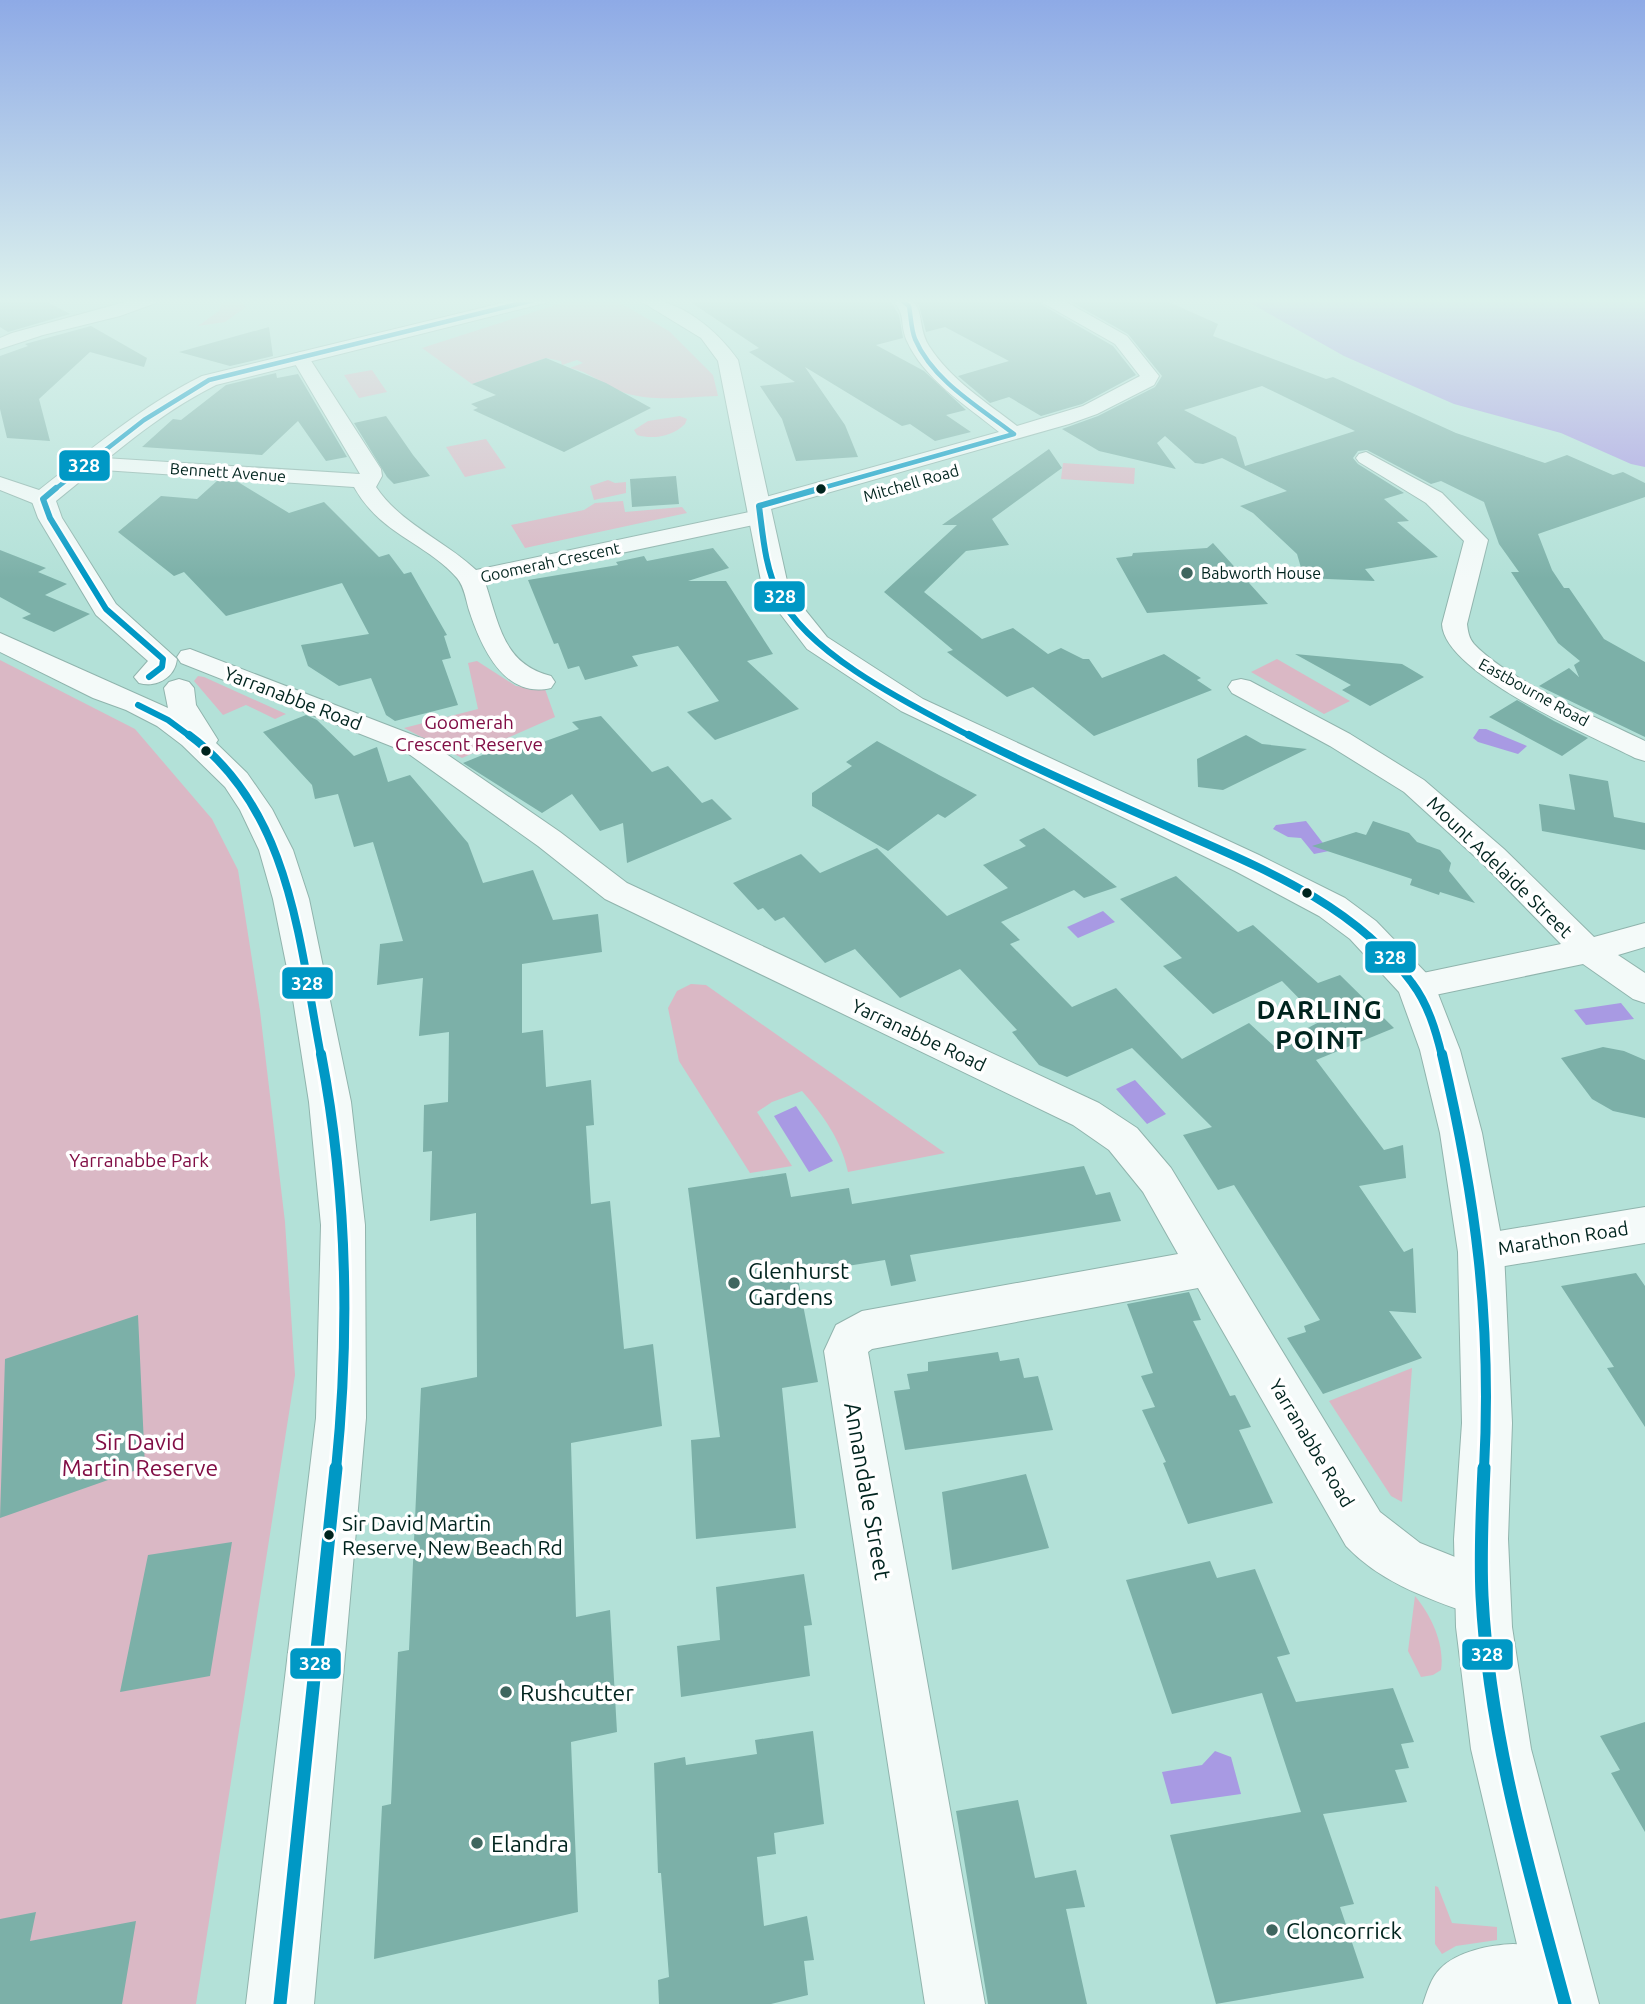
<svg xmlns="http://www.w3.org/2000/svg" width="1645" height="2004" font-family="Ubuntu,sans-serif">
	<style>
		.green { fill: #dab8c5 }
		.water { fill: #a89ae3 }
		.building { fill: #7cb0a8; fill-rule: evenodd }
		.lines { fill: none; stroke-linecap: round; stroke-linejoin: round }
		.minor-casing { stroke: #90b4ad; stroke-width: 2 }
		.tertiary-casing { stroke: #90b4ad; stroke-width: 2 }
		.minor { fill: #f4faf9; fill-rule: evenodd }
		.tertiary { fill: #f4faf9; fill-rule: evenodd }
		.bus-1-far4-casing { stroke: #fff; stroke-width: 7 }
		.bus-1-far3-casing { stroke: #fff; stroke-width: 10 }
		.bus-1-far2-casing { stroke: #fff; stroke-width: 12 }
		.bus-1-far1-casing { stroke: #fff; stroke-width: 16 }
		.bus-1-casing { stroke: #fff; stroke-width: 18 }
		.bus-1-far4 { stroke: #0098c5; stroke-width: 4.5 }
		.bus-1-far3 { stroke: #0098c5; stroke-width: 6 }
		.bus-1-far2 { stroke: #0098c5; stroke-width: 8 }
		.bus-1-far1 { stroke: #0098c5; stroke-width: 10 }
		.bus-1 { stroke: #0098c5; stroke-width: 13 }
		.bus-dot { fill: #00241e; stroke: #fff; stroke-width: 2.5 }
		.poi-dot { fill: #3f665f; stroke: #fff; stroke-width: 2.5 }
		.labels { text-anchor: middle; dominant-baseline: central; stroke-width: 7; stroke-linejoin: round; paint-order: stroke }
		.far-street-label { font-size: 16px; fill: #00241e; stroke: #fff }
		.far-poi-label { font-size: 16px; fill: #00241e; stroke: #fff; text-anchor: start }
		.street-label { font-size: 19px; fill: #00241e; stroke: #fff }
		.park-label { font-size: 19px; fill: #810e45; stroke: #fff }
		.near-bus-label { font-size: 21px; fill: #00241e; stroke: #fff; text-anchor: start }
		.near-poi-label { font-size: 23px; fill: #00241e; stroke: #fff; text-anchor: start }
		.near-park-label { font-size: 23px; fill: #810e45; stroke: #fff }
		.near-street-label { font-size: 23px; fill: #00241e; stroke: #fff }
		.district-label { font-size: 26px; font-weight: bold; letter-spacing: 2px; fill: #00241e; stroke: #fff }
		.line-badge { stroke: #fff; stroke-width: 2.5 }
		.badge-label { font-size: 19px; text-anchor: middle; font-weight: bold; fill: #fff }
	</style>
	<rect width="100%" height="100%" fill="#b3e1d8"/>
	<path class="green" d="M 574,299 L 613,299 L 669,331 L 713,375 L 718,396 C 687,397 655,402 625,393 C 606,387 589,371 570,368 L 583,363 L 577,360 L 562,365 L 561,361 L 546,358 L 472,384 L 422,348 Z
		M 227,300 L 240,300 L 246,307 L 225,322 L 198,326 L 220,310 L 221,303 Z
		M 372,370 L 387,392 L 359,398 L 344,375 Z
		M 680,416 L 687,419 L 685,424 C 673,436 654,440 637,435 L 634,430 L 648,421 Z
		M 486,439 L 506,468 L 465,477 L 446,447 Z
		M 1063,463 L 1135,468 L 1134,484 L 1061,479 Z
		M 608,480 L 615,483 L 626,482 L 626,493 L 594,500 L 590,486 Z
		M 623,501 L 625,512 L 682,507 L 687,513 L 525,548 L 511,525 L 584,510 L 595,503 Z
		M 1277,659 L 1350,701 L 1324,714 L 1251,672 Z
		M 0,660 L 135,729 L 212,819 L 238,870 L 260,1011 L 285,1222 L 295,1375 L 196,2004 L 0,2004 Z
		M 477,661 L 516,686 L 545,689 L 555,717 L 462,758 L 404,728 L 478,709 L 468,663 Z
		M 198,676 L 204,677 L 286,714 L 275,719 L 246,705 L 223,715 L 194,681 Z
		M 691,984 L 706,985 L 945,1153 L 848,1172 C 841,1140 824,1116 802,1091 L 772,1102 L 757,1112 L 792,1166 L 750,1173 L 679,1061 L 668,1008 L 677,991 Z
		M 1412,1368 L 1402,1502 L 1391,1496 L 1329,1401 Z
		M 1415,1596 C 1431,1615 1445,1644 1441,1670 L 1433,1675 L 1421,1677 L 1408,1651 Z
		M 1435,1886 L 1438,1887 L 1452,1923 L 1497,1927 L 1497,1940 L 1456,1946 L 1442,1954 L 1435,1944 Z"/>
	<path class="water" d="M 1243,299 L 1645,299 L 1645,467 L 1631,464 L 1561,433 L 1454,404 L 1344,356 Z
		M 1479,729 L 1486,729 L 1527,746 L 1518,754 L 1478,742 L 1473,738 Z
		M 1306,821 L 1329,851 L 1314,854 L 1301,838 L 1288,837 L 1273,829 L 1276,825 Z
		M 1103,911 L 1115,922 L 1078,938 L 1067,927 Z
		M 1621,1003 L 1634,1019 L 1586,1025 L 1574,1010 Z
		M 1135,1080 L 1166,1114 L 1147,1124 L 1116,1089 Z
		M 796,1106 L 833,1161 L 809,1172 L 774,1116 Z
		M 1215,1751 L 1231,1757 L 1241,1794 L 1171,1804 L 1162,1772 L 1202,1765 Z"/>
	<path class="building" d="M 0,299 L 42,299 L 70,314 L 8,332 L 0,327 Z
		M 686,299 L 889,299 L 899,315 L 903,338 L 876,345 L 924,371 L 966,410 L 946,415 L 971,432 L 935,441 L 910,424 L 902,426 L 805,367 L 845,425 L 858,457 L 796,461 L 782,419 L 760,386 L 795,382 L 749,352 L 759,348 Z
		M 911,299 L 1038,299 L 1042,305 L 1113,346 L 1136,375 L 1082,404 L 1041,416 L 1009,397 L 990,403 L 958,376 L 1009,361 L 945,327 L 926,332 L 919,305 Z
		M 1066,299 L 1162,299 L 1218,324 L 1213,336 L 1326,379 L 1333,377 L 1456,433 L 1545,463 L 1567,455 L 1613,475 L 1623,472 L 1645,483 L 1645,497 L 1538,534 L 1552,570 L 1564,588 L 1569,588 L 1604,639 L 1645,662 L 1645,737 L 1539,686 L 1569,668 L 1579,677 L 1574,665 L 1580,661 L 1558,643 L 1511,572 L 1519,572 L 1499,544 L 1484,502 L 1441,481 L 1431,484 L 1367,450 L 1358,451 L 1353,458 L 1358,464 L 1404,493 L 1384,499 L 1409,521 L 1397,522 L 1438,557 L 1365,569 L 1375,581 L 1304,578 L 1297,554 L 1253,513 L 1240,506 L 1287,491 L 1222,458 L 1203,464 L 1195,463 L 1165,436 L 1157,443 L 1176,469 L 1099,451 L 1062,429 L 1098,416 L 1155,387 L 1162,376 L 1128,334 ZM 1262,386 L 1355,431 L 1245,466 L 1236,437 L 1184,410 Z
		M 91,326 L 147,358 L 144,367 L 90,352 L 39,399 L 50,441 L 7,438 L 0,409 L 0,356 L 28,346 L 25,344 Z
		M 269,327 L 273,356 L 230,366 L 179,352 Z
		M 546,358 L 606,383 L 651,408 L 564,452 L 473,410 L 478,408 L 471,404 L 496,395 L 472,384 Z
		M 276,373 L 277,378 L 298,374 L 347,457 L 326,461 L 298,421 L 262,455 L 142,447 L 173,419 L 181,420 L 226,385 Z
		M 386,416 L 413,455 L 430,476 L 394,484 L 387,477 L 354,423 Z
		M 1049,449 L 1062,468 L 992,519 L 1009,545 L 966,551 L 924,592 L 982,639 L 1013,628 L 1048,654 L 1061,648 L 1083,659 L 1089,659 L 1102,678 L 1164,654 L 1201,678 L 1197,680 L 1212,690 L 1094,736 L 1033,687 L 1007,697 L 947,652 L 953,650 L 884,592 L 957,525 L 942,525 Z
		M 676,476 L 679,504 L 632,507 L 630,479 Z
		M 218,480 L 238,482 L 289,513 L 324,502 L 379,557 L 389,554 L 404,574 L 411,572 L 447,635 L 444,636 L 451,658 L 442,660 L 458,705 L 395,721 L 386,715 L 371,678 L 339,686 L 308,666 L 301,645 L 369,634 L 342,583 L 226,616 L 184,572 L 174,576 L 118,532 L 161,496 L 197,499 Z
		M 1213,543 L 1268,604 L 1147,613 L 1116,558 L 1132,556 L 1133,553 L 1207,548 Z
		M 713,548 L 729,568 L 688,581 L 726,581 L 773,654 L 747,661 L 799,709 L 715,740 L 687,712 L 719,701 L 678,646 L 632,656 L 638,666 L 585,680 L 579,666 L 568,669 L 558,643 L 554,644 L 528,580 L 618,565 L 616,562 L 644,556 L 647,561 Z
		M 0,550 L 46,568 L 38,572 L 67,584 L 45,595 L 90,614 L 54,632 L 22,618 L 31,614 L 0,597 Z
		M 1295,654 L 1402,664 L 1424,677 L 1370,706 L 1342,690 L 1351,685 Z
		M 1517,700 L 1554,721 L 1588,738 L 1562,756 L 1489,717 Z
		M 306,715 L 317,720 L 354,756 L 377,747 L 388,782 L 410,775 L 468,843 L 483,883 L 533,870 L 553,920 L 598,914 L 602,952 L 522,964 L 522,1033 L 543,1030 L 546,1087 L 591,1080 L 594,1125 L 586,1126 L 591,1204 L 610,1201 L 624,1349 L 653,1344 L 662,1426 L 571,1443 L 576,1617 L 610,1610 L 617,1732 L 571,1742 L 578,1912 L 374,1959 L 382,1806 L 391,1804 L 398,1652 L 409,1650 L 421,1388 L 477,1377 L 476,1213 L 430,1221 L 432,1151 L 423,1152 L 424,1105 L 448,1102 L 449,1032 L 419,1036 L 423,978 L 377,985 L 380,944 L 403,941 L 373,842 L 354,847 L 338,794 L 315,799 L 312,785 L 263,732 Z
		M 601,716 L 652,772 L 668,766 L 702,803 L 712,799 L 732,819 L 627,863 L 623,823 L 600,831 L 572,794 L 542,813 L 463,763 L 497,749 L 518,751 L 579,729 L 572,722 Z
		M 1246,735 L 1262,744 L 1307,749 L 1223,790 L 1198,787 L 1197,759 Z
		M 877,741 L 939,775 L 977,795 L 945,818 L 938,814 L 888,851 L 812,806 L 812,793 L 852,766 L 846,762 Z
		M 1569,774 L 1608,781 L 1614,817 L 1645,823 L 1645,850 L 1542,831 L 1539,804 L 1575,810 Z
		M 1373,821 L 1409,833 L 1417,842 L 1440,850 L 1451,863 L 1449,871 L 1475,903 L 1440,892 L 1439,895 L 1410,885 L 1412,879 L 1312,846 L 1356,832 L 1366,835 Z
		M 1044,828 L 1117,887 L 1084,898 L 1074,890 L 1001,922 L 1020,940 L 1010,944 L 1072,1007 L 1116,988 L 1182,1059 L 1249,1023 L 1274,1046 L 1321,1021 L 1282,981 L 1213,1014 L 1163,966 L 1182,958 L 1120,899 L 1176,876 L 1238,932 L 1253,925 L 1318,983 L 1340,975 L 1394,1028 L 1316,1060 L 1384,1150 L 1403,1145 L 1406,1178 L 1359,1186 L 1404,1252 L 1413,1248 L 1416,1313 L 1389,1311 L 1422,1358 L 1323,1394 L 1287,1338 L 1306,1332 L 1304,1326 L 1320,1320 L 1234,1185 L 1218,1190 L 1183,1135 L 1212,1127 L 1132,1048 L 1067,1077 L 1039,1065 L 1012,1032 L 1017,1030 L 960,969 L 900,998 L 855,949 L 825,963 L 784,917 L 775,921 L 763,908 L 758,910 L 733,883 L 801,854 L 820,873 L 877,848 L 947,916 L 1008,888 L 983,865 L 1026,846 L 1019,840 Z
		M 1603,1047 L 1624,1051 L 1645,1060 L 1645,1118 L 1613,1111 L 1592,1099 L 1561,1058 Z
		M 1084,1166 L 1096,1195 L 1110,1192 L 1121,1221 L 910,1255 L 916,1281 L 891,1286 L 885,1260 L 797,1274 L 818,1382 L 782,1388 L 796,1528 L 696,1539 L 691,1440 L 720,1437 L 688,1188 L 786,1173 L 791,1197 L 849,1188 L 852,1204 Z
		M 1636,1273 L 1645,1286 L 1645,1427 L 1607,1368 L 1614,1367 L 1561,1286 Z
		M 1189,1292 L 1201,1320 L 1193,1321 L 1230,1396 L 1235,1395 L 1251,1427 L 1239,1430 L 1273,1503 L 1188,1524 L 1163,1463 L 1166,1462 L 1142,1410 L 1155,1407 L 1141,1376 L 1153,1373 L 1127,1304 Z
		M 138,1315 L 145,1467 L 0,1518 L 5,1359 Z
		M 998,1352 L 1000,1361 L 1019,1358 L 1024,1378 L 1038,1376 L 1053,1430 L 905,1450 L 894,1391 L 910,1389 L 907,1374 L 928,1371 L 928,1362 Z
		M 1026,1474 L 1049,1548 L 952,1570 L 942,1492 Z
		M 232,1542 L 210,1676 L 120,1692 L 148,1555 Z
		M 1210,1561 L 1217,1578 L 1255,1569 L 1290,1654 L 1277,1657 L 1296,1702 L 1393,1688 L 1414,1742 L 1401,1744 L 1409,1768 L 1395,1770 L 1407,1802 L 1323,1814 L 1354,1904 L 1340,1907 L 1364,1978 L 1216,2004 L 1170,1835 L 1301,1812 L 1262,1693 L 1172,1714 L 1126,1580 Z
		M 804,1574 L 812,1625 L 804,1626 L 810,1676 L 681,1697 L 677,1646 L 720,1640 L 716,1587 Z
		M 1645,1722 L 1645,1832 L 1611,1773 L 1620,1770 L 1600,1736 Z
		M 813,1731 L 824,1824 L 774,1833 L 776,1854 L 757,1857 L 764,1926 L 807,1916 L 814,1960 L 804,1961 L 808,1995 L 771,2004 L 659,2004 L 658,1980 L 669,1977 L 661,1873 L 658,1873 L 654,1763 L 685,1757 L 686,1765 L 757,1754 L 755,1740 Z
		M 1018,1800 L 1035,1878 L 1076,1870 L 1085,1907 L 1066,1909 L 1087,2004 L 988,2004 L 956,1811 Z
		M 36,1912 L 30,1941 L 136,1921 L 122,2004 L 0,2004 L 0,1919 Z"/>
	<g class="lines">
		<g class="minor-casing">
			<path id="minor" d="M 136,299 L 158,299 L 156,303 L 120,316 L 43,335 L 0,349 L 0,338 L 12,333 Z
				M 892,299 C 930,296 914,322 929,346 C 951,380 986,402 1017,426 L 1083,406 L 1140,376 L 1115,344 L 1043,303 L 1041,299 L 1061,299 L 1127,336 L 1159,376 L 1154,385 L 1097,414 L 1069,424 L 764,511 L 771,517 L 768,522 L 485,582 C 499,624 503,664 551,676 L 555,682 L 551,688 C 505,699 482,649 470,613 C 466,602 465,587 457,578 C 425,542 381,535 354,487 L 88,469 L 81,467 L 77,463 L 81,459 L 88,457 L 360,474 L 291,357 L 300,352 L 306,353 L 381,469 L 382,476 L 376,487 C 401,524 444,540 476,570 L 754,511 L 748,506 L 751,501 L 999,432 C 966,405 923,379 906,339 C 899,319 907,318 892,299 Z
				M 1366,452 L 1442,493 L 1488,540 L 1467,624 C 1468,632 1469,638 1474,644 C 1510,682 1597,717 1645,741 L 1645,761 L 1635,758 C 1592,736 1444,674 1442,624 L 1464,541 L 1426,503 L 1359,462 L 1356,458 L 1359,454 Z
				M 0,477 L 51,494 L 54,499 L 51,504 L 35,504 L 0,490 Z
				M 190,649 L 426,740 L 560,832 L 627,883 L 1099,1103 L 1137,1128 L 1171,1168 L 1380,1512 L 1420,1543 L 1500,1575 L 1507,1593 L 1500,1611 L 1482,1618 C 1433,1600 1383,1585 1346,1546 L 1198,1288 L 872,1349 L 868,1352 L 985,2004 L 925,2004 L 824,1351 L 836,1325 L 862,1311 L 1178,1254 L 1143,1192 L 1109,1150 L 1073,1125 L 605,899 L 538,846 L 406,752 L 181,663 L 177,657 L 181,651 Z
				M 1241,679 L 1250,681 L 1350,734 L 1424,780 L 1504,849 L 1594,937 L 1645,923 L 1645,947 L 1618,955 L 1645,973 L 1645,1003 L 1633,999 L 1583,964 L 1416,999 L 1404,995 L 1399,986 L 1404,977 L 1561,944 L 1482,863 L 1404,792 L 1330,746 L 1232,693 L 1228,687 L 1232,681 Z
				M 1645,1207 L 1645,1243 L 1481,1270 L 1466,1265 L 1460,1252 L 1466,1239 L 1481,1234 Z
				M 1513,1944 L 1558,1947 L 1579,1956 L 1588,1977 L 1579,1998 L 1566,2004 L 1423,2004 C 1427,1992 1431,1978 1440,1969 C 1457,1951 1490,1945 1513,1944 Z"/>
		</g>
		<g class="tertiary-casing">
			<path id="tertiary" d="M 518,299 L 547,299 L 545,303 L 216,385 C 157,414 107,460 56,501 L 62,518 L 116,604 L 177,659 C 175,678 156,688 139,683 L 134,677 L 148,661 L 96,615 L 38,518 L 31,499 L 34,494 C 88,452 141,406 202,376 Z
				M 637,299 C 677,296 716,329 738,360 L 789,590 L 827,637 L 923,699 L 1259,855 L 1345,898 L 1376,921 L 1429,976 L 1435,986 L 1460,1050 L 1482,1133 L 1504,1252 L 1512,1423 L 1508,1539 L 1512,1627 L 1531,1749 L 1599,2004 L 1531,2004 L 1471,1749 L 1456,1627 L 1454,1539 L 1462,1423 L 1458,1252 L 1440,1133 L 1420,1050 L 1399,992 L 1350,939 L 1319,916 L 1235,871 L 901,711 L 807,649 L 763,591 L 718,361 L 701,338 Z
				M 0,633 L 168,708 L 164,688 L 169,682 L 179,679 L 189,682 L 194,688 L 196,705 L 218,740 L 216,743 L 247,773 L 272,809 L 293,850 L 309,899 L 351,1102 L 365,1225 L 366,1418 L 314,2004 L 246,2004 L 316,1418 L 321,1225 L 309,1102 L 292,993 L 273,899 L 259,850 L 240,810 L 225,787 L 182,745 L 157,726 L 126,710 L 93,698 L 0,652 Z"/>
		</g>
		<use href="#minor" class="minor"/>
		<use href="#tertiary" class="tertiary"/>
		<g class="bus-1-far4-casing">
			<path id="bus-1-far4" d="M 900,299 L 909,306 C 911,317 911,329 915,339 C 933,381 979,407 1014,434
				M 54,490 L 144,420 L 209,380 L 538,299
				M 815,490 L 1014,434"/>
		</g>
		<g class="bus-1-far3-casing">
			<path id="bus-1-far3" d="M 56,488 L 43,499 L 50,518 L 106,609 L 163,659 L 162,667 L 149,677
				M 822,488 L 759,506 C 763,536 765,568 779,595 C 809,656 913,706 972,737
				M 138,705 L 168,720 L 191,737"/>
		</g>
		<g class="bus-1-far2-casing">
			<path id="bus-1-far2" d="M 189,735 C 291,810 299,942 321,1056
				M 969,735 C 1035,769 1104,798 1173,829 C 1259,867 1355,904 1412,983 C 1428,1004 1436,1031 1442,1056"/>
		</g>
		<g class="bus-1-far1-casing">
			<path id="bus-1-far1" d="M 321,1054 C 347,1190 350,1332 336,1470
				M 1442,1054 C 1476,1199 1492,1321 1484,1470"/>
		</g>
		<g class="bus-1-casing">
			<path id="bus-1" d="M 1484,1468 C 1482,1511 1480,1553 1482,1596 C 1489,1735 1529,1871 1565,2004
				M 280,2004 L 336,1468"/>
		</g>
		<use href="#bus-1-far4" class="bus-1-far4"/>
		<use href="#bus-1-far3" class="bus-1-far3"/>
		<use href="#bus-1-far2" class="bus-1-far2"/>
		<use href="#bus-1-far1" class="bus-1-far1"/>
		<use href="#bus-1" class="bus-1"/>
	</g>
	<linearGradient id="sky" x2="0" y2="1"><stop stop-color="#8eaae6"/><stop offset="0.52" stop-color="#ddf2ed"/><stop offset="1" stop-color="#ddf2ed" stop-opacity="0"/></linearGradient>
	<rect width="1645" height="579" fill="url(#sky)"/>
	<g class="bus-dot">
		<circle cx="821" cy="489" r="6"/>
		<circle cx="206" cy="751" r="6"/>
		<circle cx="1307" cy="893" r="6"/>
		<circle cx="329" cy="1535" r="6"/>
	</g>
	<g class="poi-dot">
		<circle cx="1187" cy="573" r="7"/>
		<circle cx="734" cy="1283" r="7"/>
		<circle cx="506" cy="1692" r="7"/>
		<circle cx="477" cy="1843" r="7"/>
		<circle cx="1272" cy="1930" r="7"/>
	</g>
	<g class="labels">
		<g class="far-street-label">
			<text transform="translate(228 472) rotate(4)">Bennett Avenue</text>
			<text transform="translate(911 483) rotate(-16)">Mitchell Road</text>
			<text transform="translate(550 562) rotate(-12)">Goomerah Crescent</text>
			<text transform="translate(1534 692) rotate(29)">Eastbourne Road</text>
		</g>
		<g class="far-poi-label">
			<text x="1201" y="573">Babworth House</text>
		</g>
		<g class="street-label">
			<text transform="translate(293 698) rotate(21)">Yarranabbe Road</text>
			<text transform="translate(1500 867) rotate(44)">Mount Adelaide Street</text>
			<text transform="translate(919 1035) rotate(25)">Yarranabbe Road</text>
			<text transform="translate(1563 1238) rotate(-9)">Marathon Road</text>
			<text transform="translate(1312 1443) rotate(59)">Yarranabbe Road</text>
		</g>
		<g class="park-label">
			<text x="469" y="722">Goomerah<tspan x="469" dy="22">Crescent Reserve</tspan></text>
			<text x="139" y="1160">Yarranabbe Park</text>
		</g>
		<g class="near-bus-label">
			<text x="342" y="1523">Sir David Martin<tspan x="342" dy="24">Reserve, New Beach Rd</tspan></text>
		</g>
		<g class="near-poi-label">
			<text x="748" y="1270">Glenhurst<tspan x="748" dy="26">Gardens</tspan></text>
			<text x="520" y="1692">Rushcutter</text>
			<text x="491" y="1843">Elandra</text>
			<text x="1286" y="1930">Cloncorrick</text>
		</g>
		<g class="near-park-label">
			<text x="140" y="1441">Sir David<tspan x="140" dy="26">Martin Reserve</tspan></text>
		</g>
		<g class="near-street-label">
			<text transform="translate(868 1491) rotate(80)">Annandale Street</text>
		</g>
		<g class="district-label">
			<text x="1320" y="1009">DARLING<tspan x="1320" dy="30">POINT</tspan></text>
		</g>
	</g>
	<g class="line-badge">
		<rect x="58" y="449" width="53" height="33" rx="7" fill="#0098c5"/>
		<rect x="753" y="580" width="53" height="33" rx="7" fill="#0098c5"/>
		<rect x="1364" y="940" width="53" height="34" rx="7" fill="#0098c5"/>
		<rect x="281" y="966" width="53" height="34" rx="7" fill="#0098c5"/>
		<rect x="1461" y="1638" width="53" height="33" rx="7" fill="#0098c5"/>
		<rect x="289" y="1647" width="53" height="33" rx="7" fill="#0098c5"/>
	</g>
	<g class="badge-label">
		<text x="84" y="472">328</text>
		<text x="780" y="603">328</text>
		<text x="1390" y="964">328</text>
		<text x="307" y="990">328</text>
		<text x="1487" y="1661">328</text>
		<text x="315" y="1670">328</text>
	</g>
</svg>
